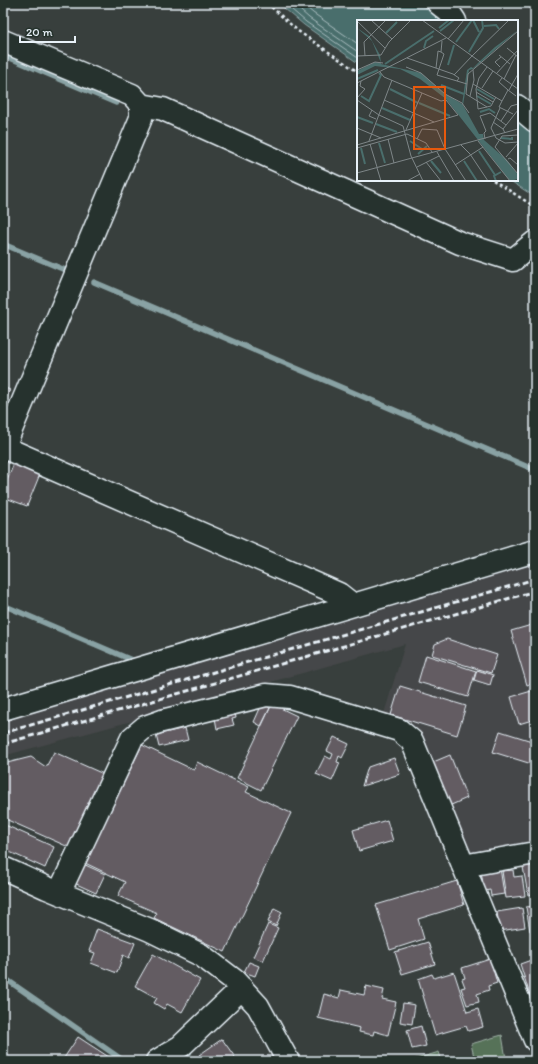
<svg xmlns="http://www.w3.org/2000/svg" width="538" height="1064" font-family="Itim,sans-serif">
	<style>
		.built { fill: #454748 }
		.green { fill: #577259; stroke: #a0b2a8 }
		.water { fill: #4a6e6c; stroke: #89a2a4 }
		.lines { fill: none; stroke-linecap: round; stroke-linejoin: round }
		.shore { stroke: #a9bdc0; stroke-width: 1 }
		.stream { stroke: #89a2a4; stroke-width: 5.5 }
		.building { fill: #635b62; stroke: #e8f1f8 }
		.minor-casing { stroke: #e8f1f8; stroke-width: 25 }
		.path { stroke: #e8f1f8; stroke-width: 2.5; stroke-dasharray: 3 3; stroke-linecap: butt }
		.minor { stroke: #26332d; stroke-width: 22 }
		.rail { stroke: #e8f1f8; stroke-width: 3; stroke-dasharray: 6 3; stroke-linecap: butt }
		.inset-river { fill: none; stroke: #4a6e6c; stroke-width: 2 }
		.inset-road { fill: none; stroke: #7e8688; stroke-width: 1 }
		.view { fill: #e8590c; fill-opacity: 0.15; stroke: #e8590c; stroke-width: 2 }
		.inset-edge { fill: none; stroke: #e8f1f8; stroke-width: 2 }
	</style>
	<rect width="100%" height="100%" fill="#383f3d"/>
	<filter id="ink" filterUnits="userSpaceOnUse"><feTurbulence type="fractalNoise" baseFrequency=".025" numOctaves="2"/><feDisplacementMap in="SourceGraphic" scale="8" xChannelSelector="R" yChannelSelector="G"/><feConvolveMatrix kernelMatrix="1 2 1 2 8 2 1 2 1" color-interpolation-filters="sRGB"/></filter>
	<g filter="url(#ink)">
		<path class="built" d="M 535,561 L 535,847 L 468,858 L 412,726 L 383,717 L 405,644 L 147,717 L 3,756 L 3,717 Z"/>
		<path class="green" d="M 502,1035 L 506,1059 L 497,1061 L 475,1061 L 471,1044 Z
			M 439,1052 L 442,1061 L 410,1061 Z"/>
		<path class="water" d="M 278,3 L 415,3 L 427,8 L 441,21 L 358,21 L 358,63 L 304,25 Z
			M 517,116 L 535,127 L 535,197 L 509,180 L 517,180 Z"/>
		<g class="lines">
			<path class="shore" d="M 284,3 L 306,22 L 358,58
				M 292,3 L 309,18 L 358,52
				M 301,3 L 313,13 L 358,44"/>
			<path class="stream" d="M 3,55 L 116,103
				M 3,244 L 65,270
				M 94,282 L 535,470
				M 3,605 L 134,661
				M 3,977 L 124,1061
				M 179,1061 L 189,1053"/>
		</g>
		<path class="building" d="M 3,387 L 10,390 L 3,406 Z
			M 14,463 L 40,474 L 27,506 L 3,497 L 3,491 Z
			M 535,624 L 535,682 L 527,685 L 511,631 Z
			M 447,639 L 497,655 L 491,673 L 432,655 L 435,644 Z
			M 426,655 L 476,671 L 468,697 L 418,682 Z
			M 477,670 L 493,675 L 490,685 L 474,680 Z
			M 400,686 L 466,706 L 457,735 L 391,715 Z
			M 535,690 L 535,719 L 519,724 L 511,697 Z
			M 262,704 L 270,708 L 261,726 L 254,722 Z
			M 272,704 L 297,716 L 261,790 L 237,778 Z
			M 235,713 L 236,718 L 232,719 L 234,725 L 217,729 L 215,718 Z
			M 535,719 L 535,725 L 531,726 L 529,721 Z
			M 185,728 L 188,740 L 159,747 L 156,735 Z
			M 500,731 L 535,742 L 535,765 L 493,752 Z
			M 334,737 L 349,744 L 342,758 L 339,756 L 337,762 L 340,763 L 332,781 L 316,774 L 325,756 L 331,759 L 333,754 L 327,751 Z
			M 142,745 L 194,770 L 197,762 L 249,787 L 246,792 L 291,813 L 225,952 L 154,918 L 157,913 L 118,896 L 125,882 L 85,863 Z
			M 54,752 L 108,776 L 73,849 L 3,818 L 3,764 L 31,757 L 46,767 Z
			M 450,755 L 467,798 L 449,806 L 431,763 Z
			M 394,758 L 400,774 L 362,786 L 368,767 Z
			M 387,820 L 393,841 L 359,851 L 353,830 Z
			M 3,824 L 54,847 L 45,868 L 3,849 Z
			M 81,863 L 105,874 L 96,893 L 72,882 Z
			M 535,865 L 535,894 L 528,895 L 523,867 Z
			M 500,868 L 504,894 L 491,896 L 490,890 L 484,891 L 481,871 Z
			M 513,870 L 514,877 L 522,876 L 525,896 L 506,898 L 502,871 Z
			M 457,881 L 464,905 L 418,919 L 424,939 L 390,950 L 376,905 Z
			M 535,906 L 535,931 L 530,931 L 526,907 Z
			M 274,908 L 282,912 L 276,926 L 268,922 Z
			M 522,908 L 525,927 L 500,931 L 497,912 Z
			M 268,924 L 278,928 L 263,961 L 253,957 Z
			M 97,929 L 135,943 L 129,958 L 123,955 L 117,973 L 91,963 L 95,953 L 89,951 Z
			M 428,942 L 435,964 L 402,974 L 395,952 Z
			M 535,952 L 535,993 L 530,995 L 520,964 L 534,959 L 532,953 Z
			M 153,954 L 200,980 L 182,1012 L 167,1004 L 164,1009 L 154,1003 L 157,998 L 135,986 Z
			M 490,959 L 497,983 L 488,986 L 489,990 L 477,994 L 479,1002 L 467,1005 L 461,988 L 465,987 L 462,979 L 465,978 L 462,968 Z
			M 249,962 L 259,966 L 255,976 L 244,972 Z
			M 454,972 L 467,1012 L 478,1009 L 483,1027 L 468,1031 L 466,1026 L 435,1035 L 418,979 L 432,974 L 434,978 Z
			M 366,986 L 384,990 L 382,999 L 396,1002 L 388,1035 L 374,1031 L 373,1035 L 359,1032 L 360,1028 L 318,1018 L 324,994 L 339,998 L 341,990 L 364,995 Z
			M 403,1003 L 415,1005 L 412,1024 L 400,1022 Z
			M 421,1026 L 426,1046 L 412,1049 L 407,1030 Z
			M 78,1037 L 115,1061 L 62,1061 Z
			M 222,1039 L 237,1060 L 235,1061 L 204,1061 L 199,1055 Z"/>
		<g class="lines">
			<g class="minor-casing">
				<path id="minor" d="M 438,3 L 449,12 L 455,21
					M 3,41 L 132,95 L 141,105 L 163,109 L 460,243 L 513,260 L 535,242
					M 517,106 L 535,121
					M 3,447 L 339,594 L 353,605
					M 3,449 L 141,118 L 141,105
					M 3,709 L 535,551
					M 463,866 L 535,853
					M 3,868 L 47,888 L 150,930 L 201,955 L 234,980 L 258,1006 L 288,1061
					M 59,893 L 132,738 L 145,727 L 162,721 L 266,695 L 290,697 L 399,730 L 412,741 L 535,1040
					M 157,1061 L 181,1046 L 242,988"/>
			</g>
			<path class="path" d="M 267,3 L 298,31 L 358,72
				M 493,180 L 535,207"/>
			<use href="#minor" class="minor"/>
			<path class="rail" d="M 3,733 L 535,579
				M 3,744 L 535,591"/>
		</g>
	</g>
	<g transform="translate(357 20)">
		<rect width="161" height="161" fill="#383f3d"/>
		<path d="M 0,8 L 12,16 L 14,19 L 23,35 L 24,44 L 64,53 L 87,73 L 105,84 L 110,50 L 114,47 L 116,48 L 123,41 L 138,27 L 161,10 L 116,49 L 112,50 L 106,85 L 122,114 L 126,114 L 127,120 L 150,140 L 161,155 L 161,159 L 153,161 L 89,79 L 63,59 L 43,49 L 18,46 L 0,55 L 0,51 L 18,42 L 24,43 L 15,21 Z" fill="#4a6e6c"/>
		<path class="inset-river" d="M 116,0 L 122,12M 127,6 L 139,5 L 142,9M 82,8 L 92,0M 83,11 L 97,0M 29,13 L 40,2M 99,22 L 115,0M 67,28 L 69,21 L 76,16M 112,32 L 126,8 L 125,0M 28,44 L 77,11M 91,45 L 97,25M 0,59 L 21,50M 84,65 L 107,74M 33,69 L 61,83M 120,69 L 137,79M 4,76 L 12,81 L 24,55 L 22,53M 120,76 L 134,84M 62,83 L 93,96M 25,88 L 53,100M 123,92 L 132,89 L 138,93M 0,97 L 16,103M 19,104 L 40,112M 144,118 L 155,119 L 155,117M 53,121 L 65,129M 22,123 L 28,143M 4,128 L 8,144M 122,131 L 138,155M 61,134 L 70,126M 74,141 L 84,153M 107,141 L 120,161M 139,161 L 137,156 L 144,152"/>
		<path class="inset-road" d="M 14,0 L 35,19M 65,0 L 161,69M 0,1 L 28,28M 91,19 L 107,0M 85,21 L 84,32 L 87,34 L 80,55 L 110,64M 150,28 L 161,37M 142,35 L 153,44M 0,36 L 24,35 L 32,22 L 54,0M 8,36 L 7,22 L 29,0M 115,36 L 152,0M 50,38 L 96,54 L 102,58 L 100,61M 49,47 L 64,53 L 88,74 L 105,83 L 112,93M 130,47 L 122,58 L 119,69 L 121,89 L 134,86 L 139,77M 143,47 L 138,42 L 144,37M 79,48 L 81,31 L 84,32M 0,50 L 18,42 L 26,43M 139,54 L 161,30M 97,55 L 115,36M 145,58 L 142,62 L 151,70M 147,59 L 159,35M 0,63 L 89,18M 116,64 L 145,81 L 151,70 L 159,76M 125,68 L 136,51M 152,70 L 161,54M 119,72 L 136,82M 113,76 L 117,60 L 116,50M 0,78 L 8,69 L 3,66 L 4,61M 0,80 L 22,95 L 46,106 L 54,136 L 66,161M 27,80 L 77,102M 145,81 L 142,87 L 156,94M 130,87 L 109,74 L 111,54 L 161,11M 143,88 L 134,108 L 139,118 L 148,123 L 161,122M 15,90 L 12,96 L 19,99M 144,101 L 154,86 L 161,84M 136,102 L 146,109M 0,108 L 24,118M 49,110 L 65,73M 148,113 L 146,109 L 161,90M 50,114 L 69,123 L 75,132M 161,115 L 145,116 L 138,127 L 161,154M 31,119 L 37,143M 60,119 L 65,109 L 80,110 L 88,129 L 109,161M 128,119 L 127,113 L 129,111 L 123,96 L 133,93 L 149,105M 12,121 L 35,60M 121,121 L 153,161M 13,124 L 20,147M 0,125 L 101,95 L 89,80 L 84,81 L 27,57 L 23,52M 104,125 L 113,134 L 131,161M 0,128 L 50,114M 80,132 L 97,161M 149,137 L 161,123M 151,139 L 153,138 L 161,145M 69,142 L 84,161M 98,145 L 126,127M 60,147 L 82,136M 20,148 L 24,161M 0,153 L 161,109M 50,161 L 63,154"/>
		<path class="view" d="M 57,67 L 88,67 L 88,129 L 57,129 Z"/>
		<rect width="161" height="161" class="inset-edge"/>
	</g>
	<rect width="538" height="1064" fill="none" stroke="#26332d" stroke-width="16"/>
	<rect x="8" y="8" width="522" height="1048" fill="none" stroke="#e8f1f8" stroke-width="1.5" filter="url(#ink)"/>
	<path d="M20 36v6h55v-6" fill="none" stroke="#e8f1f8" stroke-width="2"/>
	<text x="26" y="36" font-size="12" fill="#e8f1f8" stroke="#26332d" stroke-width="3" paint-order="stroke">20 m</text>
</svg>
